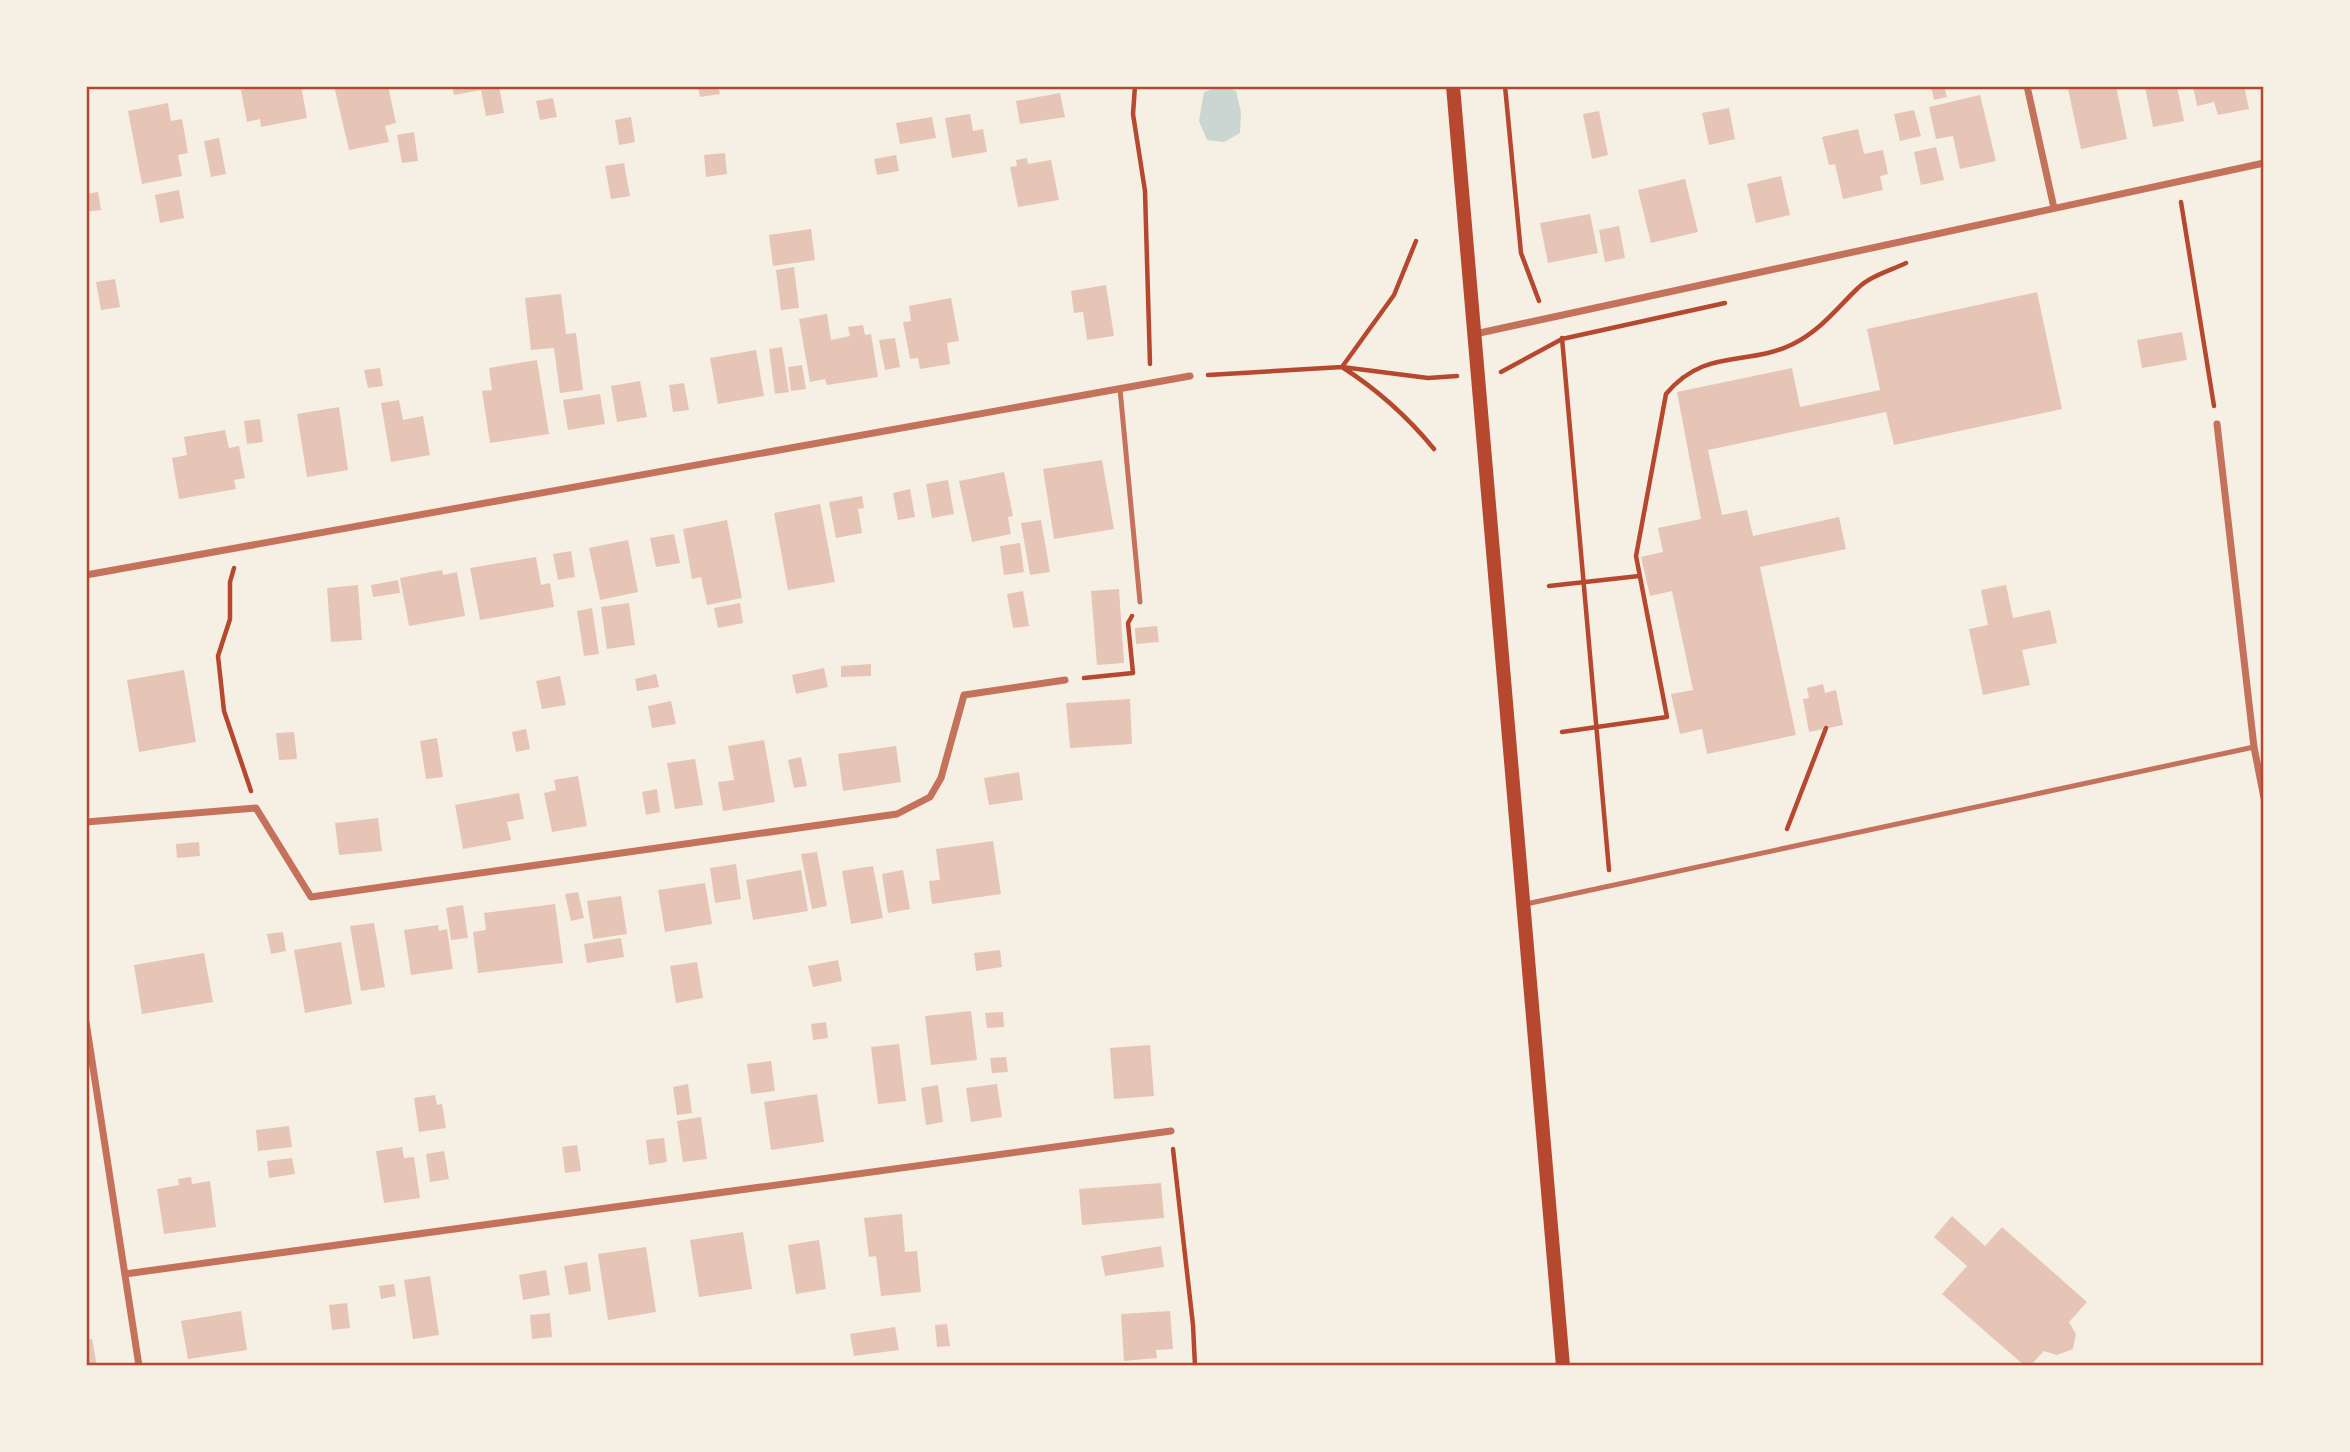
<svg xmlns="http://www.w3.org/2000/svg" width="2350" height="1452" font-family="'DM Sans',sans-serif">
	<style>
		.water { fill: #c9d6d2 }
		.building { fill: #e6c5b7 }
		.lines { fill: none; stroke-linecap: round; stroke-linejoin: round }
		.path { stroke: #b5482f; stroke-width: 4.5 }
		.service { stroke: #c5725c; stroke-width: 5 }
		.minor { stroke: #c5725c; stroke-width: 7 }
		.secondary { stroke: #b5482f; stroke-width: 14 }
		.neatline { fill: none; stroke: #b5482f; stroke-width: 2.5 }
	</style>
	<rect width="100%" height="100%" fill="#f6efe4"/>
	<path class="water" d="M 1221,86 L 1236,91 L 1241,112 L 1240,133 L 1224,142 L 1207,140 L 1199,121 L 1204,92 Z"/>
	<path class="building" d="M 260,86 L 301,86 L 307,118 L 261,127 L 260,119 L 247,122 L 241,90 Z
		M 334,86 L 388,86 L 396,123 L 385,126 L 389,142 L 349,150 Z
		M 452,86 L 499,86 L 504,113 L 486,116 L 481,90 L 454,95 Z
		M 698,86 L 718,86 L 720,94 L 700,97 Z
		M 1931,86 L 1944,86 L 1947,97 L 1934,100 Z
		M 2083,86 L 2116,86 L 2127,139 L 2081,149 L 2068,89 Z
		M 2177,86 L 2184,121 L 2153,127 L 2145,87 Z
		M 2193,86 L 2244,86 L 2249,109 L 2218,115 L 2214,102 L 2197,106 Z
		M 1060,93 L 1065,117 L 1020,124 L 1016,101 Z
		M 1980,95 L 1996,161 L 1960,169 L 1953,136 L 1936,139 L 1929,107 Z
		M 553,98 L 557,117 L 540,120 L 536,101 Z
		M 168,103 L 171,121 L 182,119 L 188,153 L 178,155 L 182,176 L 142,184 L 128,111 Z
		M 1729,108 L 1735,139 L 1709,145 L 1702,113 Z
		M 1914,110 L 1921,136 L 1900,141 L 1894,114 Z
		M 1599,111 L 1608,155 L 1592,159 L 1583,114 Z
		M 970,114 L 973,131 L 983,129 L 987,152 L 952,158 L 945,118 Z
		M 631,117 L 635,142 L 619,145 L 615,120 Z
		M 932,117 L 936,138 L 900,144 L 896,123 Z
		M 1858,129 L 1864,154 L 1883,150 L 1888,174 L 1880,176 L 1883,190 L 1843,199 L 1835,164 L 1829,165 L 1822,137 Z
		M 414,132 L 418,161 L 402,163 L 397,135 Z
		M 219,138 L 226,174 L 211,177 L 204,141 Z
		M 1936,147 L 1944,180 L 1921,185 L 1914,152 Z
		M 725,153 L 727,174 L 706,177 L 704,155 Z
		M 896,155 L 899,171 L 877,175 L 874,159 Z
		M 1027,158 L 1028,164 L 1051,160 L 1059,200 L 1018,207 L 1010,167 L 1017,166 L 1016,160 Z
		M 624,163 L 630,196 L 611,199 L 605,166 Z
		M 1781,176 L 1790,215 L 1756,223 L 1747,184 Z
		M 1685,179 L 1698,232 L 1651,243 L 1638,190 Z
		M 179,190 L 184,218 L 160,223 L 155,195 Z
		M 98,192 L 101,210 L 86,212 L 86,194 Z
		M 1590,214 L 1598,253 L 1548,263 L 1540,223 Z
		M 1619,226 L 1625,258 L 1605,262 L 1599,230 Z
		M 811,229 L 815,260 L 773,266 L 769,235 Z
		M 794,267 L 799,308 L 781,310 L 776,270 Z
		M 115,279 L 120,307 L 101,310 L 96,282 Z
		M 1106,285 L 1114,336 L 1087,340 L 1083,312 L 1074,313 L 1071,291 Z
		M 2037,292 L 2062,409 L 1894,445 L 1886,412 L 1708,450 L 1722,515 L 1747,510 L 1753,536 L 1839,517 L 1846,549 L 1760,567 L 1796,735 L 1707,754 L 1702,729 L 1680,734 L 1671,694 L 1693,690 L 1672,591 L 1650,596 L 1641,557 L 1663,552 L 1658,528 L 1701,519 L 1677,392 L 1792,368 L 1800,407 L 1880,390 L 1867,329 Z
		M 561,294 L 566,334 L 576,333 L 583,390 L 560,393 L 554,348 L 531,350 L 525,298 Z
		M 951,298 L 959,341 L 947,343 L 950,364 L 920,369 L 918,358 L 910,359 L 903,322 L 911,321 L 909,306 Z
		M 827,314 L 831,340 L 850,336 L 848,327 L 863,325 L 865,335 L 871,334 L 878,377 L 827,385 L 825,379 L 810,382 L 799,319 Z
		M 2182,332 L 2187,360 L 2142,368 L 2137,340 Z
		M 895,338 L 900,367 L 885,370 L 879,340 Z
		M 782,347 L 789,392 L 775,394 L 769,349 Z
		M 756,350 L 764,396 L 718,404 L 710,358 Z
		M 537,360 L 549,434 L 490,443 L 482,391 L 492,390 L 489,368 Z
		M 802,365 L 806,389 L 791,391 L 788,367 Z
		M 380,368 L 383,386 L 368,388 L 364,370 Z
		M 640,381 L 647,417 L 617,422 L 611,386 Z
		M 684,383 L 689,410 L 673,412 L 669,385 Z
		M 600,394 L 605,424 L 568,430 L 563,400 Z
		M 399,400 L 403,420 L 423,416 L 430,455 L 391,462 L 381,403 Z
		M 339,407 L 348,470 L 307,477 L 297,414 Z
		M 260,419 L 263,442 L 247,444 L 244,421 Z
		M 225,430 L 229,448 L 239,446 L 245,478 L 234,480 L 236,489 L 179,499 L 172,458 L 187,455 L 184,437 Z
		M 1102,460 L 1114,529 L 1054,539 L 1043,469 Z
		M 1004,472 L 1013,516 L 1008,517 L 1011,534 L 972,542 L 959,481 Z
		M 948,480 L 954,514 L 932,518 L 926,484 Z
		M 910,489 L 915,517 L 898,520 L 893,493 Z
		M 862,496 L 864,508 L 858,509 L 862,533 L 836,538 L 829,502 Z
		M 820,504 L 835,582 L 788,590 L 774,513 Z
		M 727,520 L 742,598 L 707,605 L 701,577 L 692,579 L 683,529 Z
		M 1041,520 L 1050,572 L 1030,575 L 1021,523 Z
		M 674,534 L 680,563 L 656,567 L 650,538 Z
		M 628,540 L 638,592 L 600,600 L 589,548 Z
		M 1020,543 L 1024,572 L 1004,575 L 1000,546 Z
		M 571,551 L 575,577 L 558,580 L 553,554 Z
		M 536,557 L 541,585 L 550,583 L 554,607 L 480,620 L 470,568 Z
		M 442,570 L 443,575 L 457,572 L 465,616 L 409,626 L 400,578 Z
		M 398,580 L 400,593 L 373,597 L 371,585 Z
		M 358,585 L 362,640 L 331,642 L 327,588 Z
		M 2006,585 L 2013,618 L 2050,610 L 2057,643 L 2022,650 L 2030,685 L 1983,695 L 1969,629 L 1988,625 L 1981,590 Z
		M 1119,589 L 1124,663 L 1097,665 L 1091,591 Z
		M 1023,591 L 1029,626 L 1013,628 L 1007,594 Z
		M 629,603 L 635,645 L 607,649 L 601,607 Z
		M 740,603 L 743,623 L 718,628 L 714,608 Z
		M 592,608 L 599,654 L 584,656 L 577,611 Z
		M 1157,626 L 1159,642 L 1136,644 L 1135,628 Z
		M 871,664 L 871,676 L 841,677 L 841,666 Z
		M 824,668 L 828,687 L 796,694 L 792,675 Z
		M 184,670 L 196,742 L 139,752 L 127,680 Z
		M 656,674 L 659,687 L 637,691 L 635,679 Z
		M 560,676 L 566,705 L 542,709 L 536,681 Z
		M 1823,684 L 1825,693 L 1836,690 L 1843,725 L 1809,732 L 1803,699 L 1809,698 L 1807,688 Z
		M 1130,699 L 1132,744 L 1070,748 L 1066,703 Z
		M 671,701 L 676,724 L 652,728 L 648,706 Z
		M 526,729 L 530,749 L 516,752 L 512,732 Z
		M 294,732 L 297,759 L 279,760 L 276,733 Z
		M 437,738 L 443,777 L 426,779 L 420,741 Z
		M 764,740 L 775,802 L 723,811 L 718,782 L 734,780 L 728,746 Z
		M 896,746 L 901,782 L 843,791 L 838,754 Z
		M 801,757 L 807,786 L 794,788 L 788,760 Z
		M 695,759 L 703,805 L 675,809 L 667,763 Z
		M 1019,772 L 1023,800 L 989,805 L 984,778 Z
		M 578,776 L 587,826 L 552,832 L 544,793 L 556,790 L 554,780 Z
		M 657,789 L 660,812 L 646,815 L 642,792 Z
		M 519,793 L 524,819 L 507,822 L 511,840 L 463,849 L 455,805 Z
		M 378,818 L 382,851 L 339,855 L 335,823 Z
		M 993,841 L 1001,894 L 932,904 L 929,881 L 940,880 L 936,849 Z
		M 199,842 L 200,856 L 177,858 L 176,844 Z
		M 817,852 L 827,906 L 812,909 L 801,854 Z
		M 736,864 L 741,899 L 715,903 L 710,868 Z
		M 873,866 L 883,918 L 851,924 L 842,871 Z
		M 801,870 L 808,911 L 753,920 L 746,880 Z
		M 903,870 L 910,909 L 888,913 L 882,874 Z
		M 705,883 L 712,924 L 665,932 L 658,890 Z
		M 578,892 L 584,918 L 571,921 L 565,894 Z
		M 621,896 L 627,934 L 593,939 L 587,901 Z
		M 555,904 L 563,963 L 478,973 L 473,932 L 486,930 L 484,913 Z
		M 463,905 L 468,938 L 451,940 L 446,908 Z
		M 374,923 L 385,987 L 361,991 L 350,926 Z
		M 438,925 L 439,931 L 447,929 L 453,969 L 411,975 L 404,930 Z
		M 283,932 L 286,951 L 271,954 L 267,934 Z
		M 621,938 L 624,957 L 587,963 L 584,944 Z
		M 341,942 L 352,1004 L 305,1013 L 294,950 Z
		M 1000,950 L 1002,967 L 976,971 L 974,953 Z
		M 204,953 L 213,1002 L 142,1014 L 134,965 Z
		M 838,960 L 842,981 L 813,987 L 808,966 Z
		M 697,962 L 703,998 L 676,1003 L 670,966 Z
		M 971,1011 L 977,1060 L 931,1065 L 925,1016 Z
		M 1003,1012 L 1004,1027 L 987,1028 L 985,1013 Z
		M 826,1022 L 828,1038 L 813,1040 L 811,1024 Z
		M 899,1044 L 906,1101 L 878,1104 L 871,1047 Z
		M 1150,1045 L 1154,1096 L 1114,1099 L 1110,1048 Z
		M 1006,1057 L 1008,1072 L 992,1073 L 990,1058 Z
		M 771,1061 L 775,1091 L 751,1094 L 747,1064 Z
		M 688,1084 L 692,1113 L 677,1115 L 673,1087 Z
		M 997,1084 L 1002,1117 L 971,1122 L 966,1088 Z
		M 938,1085 L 943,1122 L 926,1125 L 921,1088 Z
		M 817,1094 L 824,1142 L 771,1150 L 764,1102 Z
		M 435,1095 L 437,1105 L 442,1104 L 446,1128 L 419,1132 L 414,1098 Z
		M 701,1117 L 707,1159 L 683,1162 L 677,1121 Z
		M 289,1126 L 292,1147 L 258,1151 L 256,1130 Z
		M 664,1138 L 667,1162 L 649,1165 L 646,1140 Z
		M 577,1145 L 581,1171 L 565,1173 L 562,1147 Z
		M 402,1147 L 404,1158 L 414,1157 L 420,1198 L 384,1203 L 376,1151 Z
		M 444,1151 L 449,1179 L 430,1182 L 426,1154 Z
		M 292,1158 L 295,1174 L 269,1178 L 267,1161 Z
		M 191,1177 L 192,1184 L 210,1181 L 216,1227 L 164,1234 L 157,1189 L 179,1185 L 178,1179 Z
		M 1161,1183 L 1164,1218 L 1082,1225 L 1079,1189 Z
		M 902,1214 L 905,1252 L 917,1251 L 921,1292 L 881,1296 L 876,1256 L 869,1257 L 864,1218 Z
		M 1952,1216 L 1985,1246 L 2002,1227 L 2087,1302 L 2069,1322 L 2076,1334 L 2073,1349 L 2057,1355 L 2044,1351 L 2030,1366 L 2025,1366 L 1942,1294 L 1967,1266 L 1934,1237 Z
		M 743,1232 L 752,1289 L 699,1297 L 690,1240 Z
		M 819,1240 L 826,1289 L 796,1294 L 788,1245 Z
		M 1161,1246 L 1164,1267 L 1105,1276 L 1101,1256 Z
		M 646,1247 L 656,1312 L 608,1320 L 598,1254 Z
		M 587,1262 L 591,1291 L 569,1295 L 564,1266 Z
		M 546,1270 L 550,1295 L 523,1300 L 519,1275 Z
		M 430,1276 L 439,1335 L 413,1339 L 404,1280 Z
		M 394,1284 L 396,1296 L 381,1299 L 379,1286 Z
		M 347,1303 L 350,1328 L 332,1330 L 329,1305 Z
		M 241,1311 L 247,1350 L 188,1359 L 181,1321 Z
		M 1170,1311 L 1173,1349 L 1156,1350 L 1157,1358 L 1124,1361 L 1121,1314 Z
		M 550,1313 L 552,1337 L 532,1339 L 530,1315 Z
		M 947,1324 L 950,1346 L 937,1347 L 935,1325 Z
		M 895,1327 L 899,1350 L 854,1356 L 850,1334 Z
		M 92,1339 L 97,1366 L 86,1366 L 86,1340 Z"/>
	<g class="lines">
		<path class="path" d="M 1135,86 L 1133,114 L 1145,191 L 1150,364
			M 1505,86 L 1521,253 L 1539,301
			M 2181,202 L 2214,406
			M 1416,241 L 1394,295 L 1342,367 C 1378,390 1407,416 1434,449
			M 1562,338 L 1609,870
			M 1501,372 L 1562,339 L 1725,303
			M 1208,375 L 1342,367 L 1428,378 L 1457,376
			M 234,568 L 230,582 L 230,619 L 218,656 L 224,711 L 251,791
			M 1549,586 L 1639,576
			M 1084,678 L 1133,673 L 1128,623 L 1132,616
			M 1562,732 L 1667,717 L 1636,556 L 1666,394 C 1705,347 1747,367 1793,344 C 1821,330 1837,308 1858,288 C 1870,276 1892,270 1906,263
			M 1787,829 L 1826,728
			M 1173,1149 L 1193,1325 L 1195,1366"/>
		<path class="service" d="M 1120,389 L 1140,602
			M 1526,904 L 2254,747"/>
		<path class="minor" d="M 2027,86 L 2054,208
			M 1475,334 L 2264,163
			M 2217,424 L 2254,747 L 2264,798
			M 86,575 L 1190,376
			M 86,822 L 256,808 L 311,897 L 897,814 L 930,797 L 941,778 L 964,695 L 1065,680
			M 86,1022 L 139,1366
			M 125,1274 L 1171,1131"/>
		<path class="secondary" d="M 1453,86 L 1563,1366"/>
	</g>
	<rect width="2350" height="1452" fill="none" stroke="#f6efe4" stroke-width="175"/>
	<rect x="88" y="88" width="2174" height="1276" class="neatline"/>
</svg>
